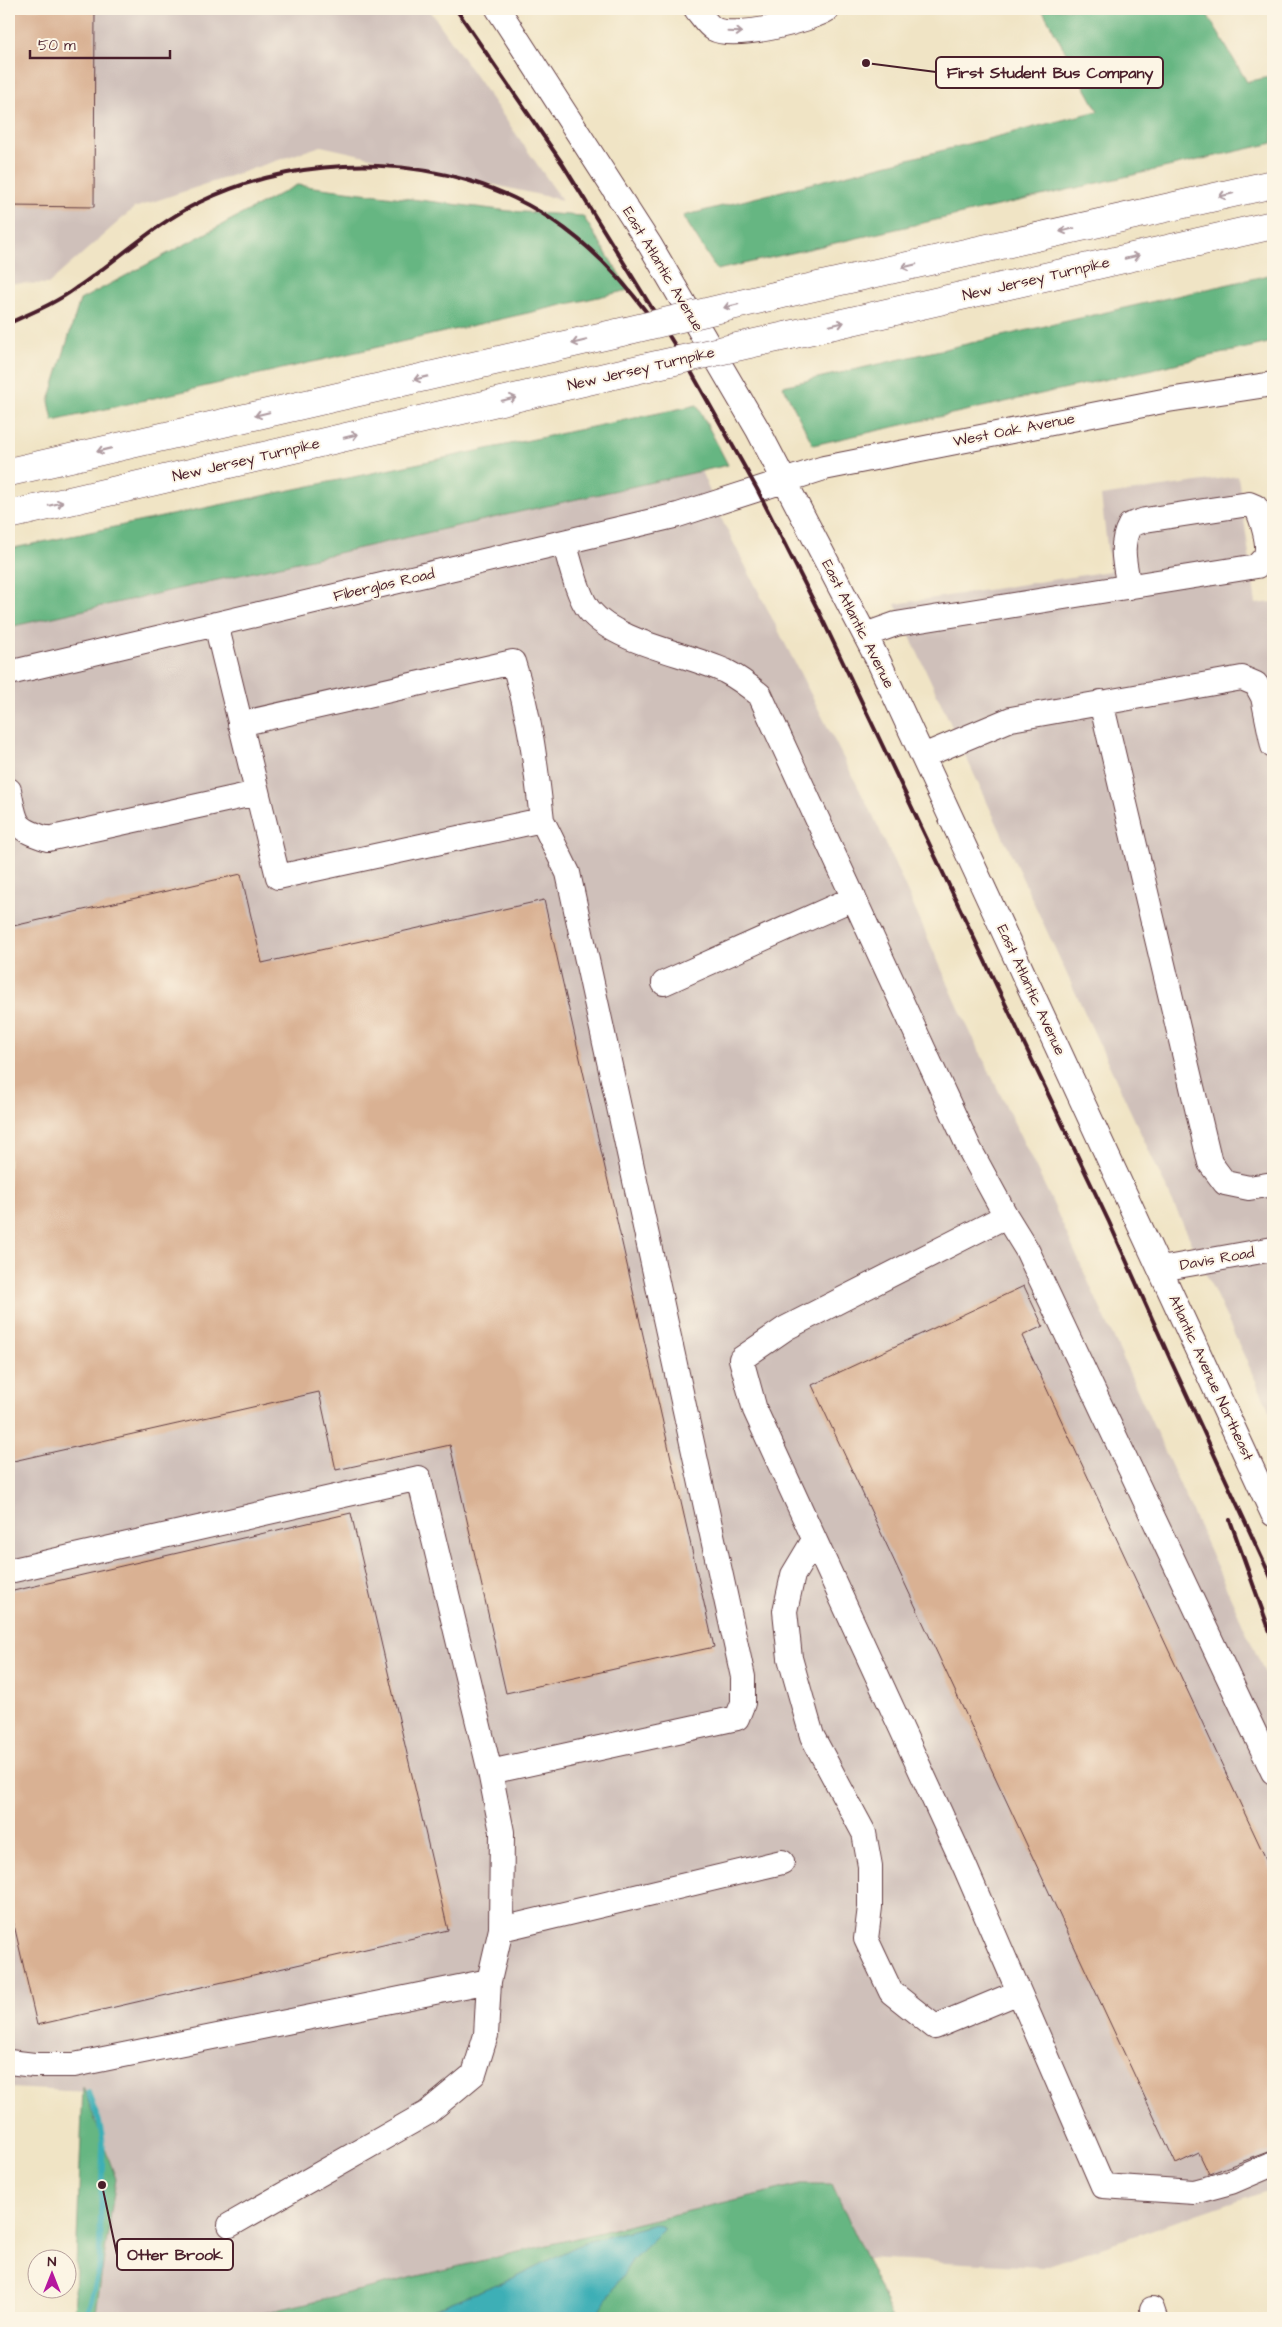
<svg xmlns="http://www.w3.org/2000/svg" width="1282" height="2327" font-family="'Architects Daughter',sans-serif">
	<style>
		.industrial { fill: #cfc0ba }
		.forest { fill: #66b682; stroke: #586a56 }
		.water { fill: #3eafb6; stroke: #446770 }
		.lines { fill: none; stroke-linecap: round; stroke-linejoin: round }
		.stream { stroke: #3eafb6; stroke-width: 5.5 }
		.building { fill: #d9b193 }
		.minor-casing { stroke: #633d42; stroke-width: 26 }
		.highway-casing { stroke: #633d42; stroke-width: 29 }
		.minor { stroke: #fff; stroke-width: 24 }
		.highway { stroke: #fff; stroke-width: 28 }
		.rail { stroke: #4a1f2b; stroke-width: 4 }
		.highway-bridge-casing { stroke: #633d42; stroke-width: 29; stroke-linecap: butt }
		.highway-bridge { stroke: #fff; stroke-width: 28 }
		.oneway { stroke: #ae9aa0 }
		.labels { text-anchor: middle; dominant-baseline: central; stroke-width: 4; stroke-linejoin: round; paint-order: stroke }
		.street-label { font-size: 15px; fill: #4a1f2b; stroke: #fcf5e5 }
		.leader { fill: none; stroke: #4a1f2b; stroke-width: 2 }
		.callout-dot { fill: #4a1f2b; stroke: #fcf5e5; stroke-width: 2 }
		.callout { fill: #fcf5e5; stroke: #4a1f2b; stroke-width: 2 }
		.callout-label { font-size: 16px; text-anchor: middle; font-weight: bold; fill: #4a1f2b }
	</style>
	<rect width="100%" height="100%" fill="#fcf5e5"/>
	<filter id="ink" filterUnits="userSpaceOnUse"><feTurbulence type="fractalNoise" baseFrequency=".02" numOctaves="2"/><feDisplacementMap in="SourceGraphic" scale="10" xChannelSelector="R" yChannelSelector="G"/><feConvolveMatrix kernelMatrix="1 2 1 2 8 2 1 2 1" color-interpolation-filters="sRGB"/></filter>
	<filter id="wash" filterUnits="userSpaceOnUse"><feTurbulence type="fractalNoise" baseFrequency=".0096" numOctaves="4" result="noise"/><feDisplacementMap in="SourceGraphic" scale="20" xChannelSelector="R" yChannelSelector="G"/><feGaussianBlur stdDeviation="1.12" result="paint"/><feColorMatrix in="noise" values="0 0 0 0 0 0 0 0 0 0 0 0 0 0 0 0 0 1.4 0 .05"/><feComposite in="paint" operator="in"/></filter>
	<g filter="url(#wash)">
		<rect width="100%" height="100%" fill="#f0e4c5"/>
		<path class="industrial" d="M 9,9 L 429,9 L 562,200 L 321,146 L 134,208 L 48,284 L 9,283 Z
			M 701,471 L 722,520 L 878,826 L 962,1015 L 1051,1199 L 1273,1691 L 1273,2188 L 1043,2267 L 866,2258 L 832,2184 L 244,2318 L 95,2318 L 116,2179 L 88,2092 L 9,2088 L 9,627 Z
			M 1238,476 L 1256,604 L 1273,602 L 1273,1418 L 895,604 L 1110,571 L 1101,496 Z"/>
		<path class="forest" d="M 965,9 L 1204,9 L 1247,82 L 1273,76 L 1273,143 L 717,270 L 683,216 L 1098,111 L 1043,11 Z
			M 297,185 L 509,211 L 583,216 L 629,290 L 53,421 L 49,401 L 80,300 Z
			M 1273,274 L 1273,342 L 813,445 L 783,386 Z
			M 697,405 L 728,465 L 9,627 L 9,549 Z
			M 83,2086 L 116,2179 L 95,2318 L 74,2318 Z
			M 801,2184 L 832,2184 L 893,2318 L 244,2318 Z"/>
		<path class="water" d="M 656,2224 L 663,2227 L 663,2230 L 633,2259 L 595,2318 L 412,2318 L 512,2278 L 585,2242 Z"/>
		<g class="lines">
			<path class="stream" d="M 86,2318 L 99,2271 L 103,2141 L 99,2121 L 88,2092"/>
		</g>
		<g id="blocks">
			<path class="building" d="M 9,9 L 95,9 L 94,207 L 9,206 Z
				M 241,874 L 262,963 L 544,900 L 714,1647 L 506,1693 L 450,1445 L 336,1470 L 319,1392 L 9,1462 L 9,927 Z
				M 1024,1286 L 1043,1326 L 1022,1336 L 1273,1874 L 1273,2150 L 1209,2174 L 1199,2153 L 1176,2164 L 812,1385 Z
				M 351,1513 L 448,1930 L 37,2025 L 9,1903 L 9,1592 Z"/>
		</g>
	</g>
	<g filter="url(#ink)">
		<use href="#blocks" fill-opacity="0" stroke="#633d42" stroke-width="1"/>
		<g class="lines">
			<g class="minor-casing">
				<path id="minor" d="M 498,9 L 650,245 L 758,430 L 879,662 L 1273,1514
					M 696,9 C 701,15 707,25 714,29 C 734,40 810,21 828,9
					M 564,542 C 570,561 577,595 589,610 C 616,643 686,653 725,671 C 737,677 749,686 760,695 L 970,1150 L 1006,1216 L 1027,1250 L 1273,1772
					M 216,624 L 278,877 L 542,820 L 568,873 L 743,1677 L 743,1703 L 737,1718 L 490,1772 L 502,1832 L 501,1929
					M 865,635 L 896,624 L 1257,566 C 1259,563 1263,560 1265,557 C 1271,545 1261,517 1256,507 L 1249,504 L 1145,520 L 1130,525 C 1119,545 1125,565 1129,587
					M 9,673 L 678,515 L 824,468 L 1168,400 L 1273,384
					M 1101,702 L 1210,1163 L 1225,1183 L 1249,1188 L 1273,1184
					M 240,724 L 513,662 C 530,714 536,766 542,820
					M 923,756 L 1011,719 L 1242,678 L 1256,684 L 1263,697 L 1273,746
					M 9,790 C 16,824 13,828 48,839 L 257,793
					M 664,983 L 854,898
					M 1006,1216 L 786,1328 L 741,1359 L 755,1410 L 965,1867 L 1103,2186 L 1194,2192 L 1231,2182 L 1273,2164
					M 1161,1269 L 1273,1249
					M 814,1540 L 793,1575 L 785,1611 L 790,1658 L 812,1736 L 864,1833 L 870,1866 L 870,1907 L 866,1939 L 891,1992 L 935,2027 L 1019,1992
					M 9,1571 L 419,1478 L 490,1772
					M 9,2062 L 34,2065 L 74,2065 L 489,1981 L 501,1929 L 782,1862
					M 230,2225 L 427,2113 L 474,2074 L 486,2035 L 489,1981
					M 1152,2309 L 1155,2318"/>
			</g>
			<g class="highway-casing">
				<path id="highway" d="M 778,295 L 1273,184
					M 790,335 L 1273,225
					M 9,472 L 626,331
					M 9,515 L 648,367"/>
			</g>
			<use href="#minor" class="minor"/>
			<use href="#highway" class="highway"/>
			<path class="rail" d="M 456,9 L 562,163 L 689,368 L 757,489 L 819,612 L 1109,1222 L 1171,1361 L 1273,1582
				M 9,323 C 31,313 56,303 76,288 C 118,260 154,224 200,202 C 307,150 451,152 551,219 C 589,244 621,278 648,314
				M 1230,1520 L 1273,1640"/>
			<g class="highway-bridge-casing">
				<path id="highway-bridge" d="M 626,331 L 778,295
					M 648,367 L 790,335"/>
			</g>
			<use href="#highway-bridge" class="highway-bridge"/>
		</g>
		<defs><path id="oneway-shaft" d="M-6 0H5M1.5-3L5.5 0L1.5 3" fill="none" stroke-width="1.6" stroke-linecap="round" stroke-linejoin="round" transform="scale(1.25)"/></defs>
		<g class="oneway">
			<use href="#oneway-shaft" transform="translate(735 32) rotate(2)"/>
			<use href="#oneway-shaft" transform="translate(1226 195) rotate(167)"/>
			<use href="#oneway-shaft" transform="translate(1067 230) rotate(167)"/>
			<use href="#oneway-shaft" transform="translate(1132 257) rotate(-13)"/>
			<use href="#oneway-shaft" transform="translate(909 266) rotate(167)"/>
			<use href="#oneway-shaft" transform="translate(731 306) rotate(167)"/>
			<use href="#oneway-shaft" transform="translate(837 324) rotate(-13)"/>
			<use href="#oneway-shaft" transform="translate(579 342) rotate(167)"/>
			<use href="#oneway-shaft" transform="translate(421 378) rotate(167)"/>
			<use href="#oneway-shaft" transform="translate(509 399) rotate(-13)"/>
			<use href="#oneway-shaft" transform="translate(262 414) rotate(167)"/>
			<use href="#oneway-shaft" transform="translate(351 436) rotate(-13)"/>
			<use href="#oneway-shaft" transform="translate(104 450) rotate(167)"/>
			<use href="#oneway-shaft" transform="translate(56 504) rotate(-13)"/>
		</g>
	</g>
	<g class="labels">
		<g class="street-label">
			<text transform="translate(663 269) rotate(59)">East Atlantic Avenue</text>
			<text transform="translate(1036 279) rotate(-13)">New Jersey Turnpike</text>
			<text transform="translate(641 369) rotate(-13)">New Jersey Turnpike</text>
			<text transform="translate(1014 430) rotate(-11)">West Oak Avenue</text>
			<text transform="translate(246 460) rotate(-13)">New Jersey Turnpike</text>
			<text transform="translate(384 585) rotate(-13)">Fiberglas Road</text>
			<text transform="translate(858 624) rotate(63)">East Atlantic Avenue</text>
			<text transform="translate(1031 990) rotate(65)">East Atlantic Avenue</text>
			<text transform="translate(1217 1259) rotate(-10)">Davis Road</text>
			<text transform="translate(1211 1378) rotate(65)">Atlantic Avenue Northeast</text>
		</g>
	</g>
	<path class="leader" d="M866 63L936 72M102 2185L117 2255"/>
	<g class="callout-dot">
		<circle cx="866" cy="63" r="5"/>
		<circle cx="102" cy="2185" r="5"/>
	</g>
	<g class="callout">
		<rect x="936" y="57" width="227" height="31" rx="5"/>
		<rect x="117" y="2239" width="116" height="31" rx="5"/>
	</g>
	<g class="callout-label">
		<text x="1050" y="78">First Student Bus Company</text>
		<text x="175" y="2260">Otter Brook</text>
	</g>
	<rect width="1282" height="2327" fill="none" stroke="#fcf5e5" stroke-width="30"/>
	<g transform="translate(52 2274)"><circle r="24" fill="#fcf5e5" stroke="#b59f9b"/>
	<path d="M0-4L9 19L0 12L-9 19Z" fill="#b5179e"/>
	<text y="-8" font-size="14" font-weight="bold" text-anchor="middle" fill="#4a1f2b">N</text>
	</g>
	<path d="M30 50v8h140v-8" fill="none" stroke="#4a1f2b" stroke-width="2.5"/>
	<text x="38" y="50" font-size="15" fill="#4a1f2b" stroke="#fcf5e5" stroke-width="4" paint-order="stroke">50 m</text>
</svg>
